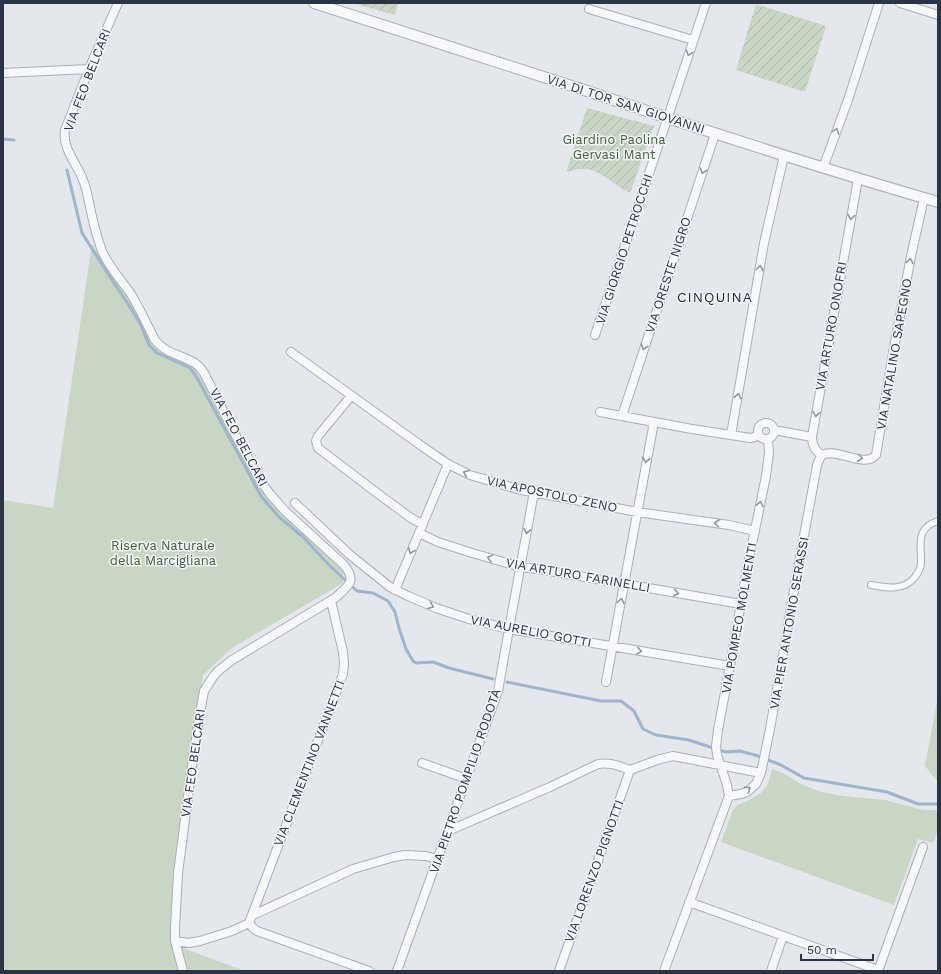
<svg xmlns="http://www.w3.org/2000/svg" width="941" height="974" font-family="'Work Sans',sans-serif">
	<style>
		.green { fill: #c9d6c5 }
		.garden { fill: url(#garden-furrows) }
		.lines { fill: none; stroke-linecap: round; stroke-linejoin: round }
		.stream { stroke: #9fb4cc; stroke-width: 3 }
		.pedestrian-casing { stroke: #a9aeb7; stroke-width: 8 }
		.minor-casing { stroke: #a9aeb7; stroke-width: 10 }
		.tertiary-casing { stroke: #a9aeb7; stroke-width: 12 }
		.pedestrian { stroke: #f7f8fa; stroke-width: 6 }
		.minor { stroke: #f7f8fa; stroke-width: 8 }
		.tertiary { stroke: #f7f8fa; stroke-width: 10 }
		.oneway { stroke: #9196a0 }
		.labels { text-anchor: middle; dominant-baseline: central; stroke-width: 3; stroke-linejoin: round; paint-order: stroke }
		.street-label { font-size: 13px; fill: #2b3445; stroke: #f4f6f9 }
		.park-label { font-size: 13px; fill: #3f6138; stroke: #f4f6f9 }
		.neighbourhood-label { font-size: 14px; letter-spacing: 1px; fill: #1d2536; stroke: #f4f6f9 }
	</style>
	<defs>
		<pattern id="garden-furrows" width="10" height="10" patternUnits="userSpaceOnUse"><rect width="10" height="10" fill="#c9d6c5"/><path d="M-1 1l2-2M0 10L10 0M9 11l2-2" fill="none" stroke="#adb8ab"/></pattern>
	</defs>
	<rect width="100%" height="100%" fill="#e4e7ec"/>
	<path class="green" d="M 92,244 L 136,308 L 144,328 L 157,348 L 175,357 L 193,365 L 213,394 L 238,445 L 266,496 L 321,547 L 343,570 L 343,583 L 232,648 L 203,675 L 172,944 L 245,971 L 3,971 L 3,500 L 53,508 Z
		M 938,696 L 938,782 L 925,766 Z
		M 772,769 L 785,774 L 801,784 L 821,792 L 843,796 L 885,800 L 923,810 L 938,810 L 938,830 L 933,843 L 918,839 L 894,905 L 721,842 L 733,810 L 738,805 L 749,800 L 761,793 L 768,784 Z"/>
	<path class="garden" d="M 352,3 L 398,3 L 395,15 Z
		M 756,4 L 826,26 L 805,92 L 736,70 Z
		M 587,108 L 654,126 L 630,193 C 613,186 600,167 579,169 C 575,170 570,171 566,172 Z"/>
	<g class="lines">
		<path class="stream" d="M 3,139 L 14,140
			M 67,170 L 82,233 L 110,277 L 130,307 L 141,325 L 149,345 L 157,353 L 190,368 L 196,376 L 261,496 L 279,517 L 303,537 L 329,565 L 357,591 L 373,593 L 388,601 L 395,612 L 399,628 L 406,649 L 413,661 L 416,663 L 433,662 L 449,668 L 493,679
			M 507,682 L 601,701 L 621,701 L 634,711 L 643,729 L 656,735 L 689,740 L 725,752 L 740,751 L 755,755 L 781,765 L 804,778 L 887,792 L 918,804 L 938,804"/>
		<g class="pedestrian-casing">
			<path id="pedestrian" d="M 871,585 C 887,588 904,591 915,577 C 918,573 921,568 921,563 C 922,552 918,542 923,532 C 926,526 932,523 938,521"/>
		</g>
		<g class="minor-casing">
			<path id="minor" d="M 118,3 L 89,69 L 65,130 C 62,149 77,163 83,180 C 87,189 88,198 90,207 C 93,222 97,237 102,251 C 109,267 121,280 131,294 C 140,309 147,325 155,340 C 166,354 179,354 193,362 C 198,364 201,369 204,373 L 240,444 L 260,480 L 270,494 L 285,511 L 344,565 C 358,582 347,587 335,598 L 232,660 L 218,671 L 213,677 L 204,691 L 202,702 L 194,751 L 178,873 L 175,928 L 175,941 L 183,971
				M 900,3 L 938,15
				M 589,9 L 693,40 L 694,39
				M 3,73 L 89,69
				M 823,168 L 848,100 L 879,3
				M 595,335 L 706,3
				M 291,352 L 423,447 L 448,464 L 470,475 L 521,490 L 591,503 L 637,512 L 729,525 L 755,531
				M 351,396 L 318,436 L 316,441 L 318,448 L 377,493 L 411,518 L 422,524
				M 600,412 L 692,429 L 750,438 L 755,437 L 758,435
				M 622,416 L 715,134
				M758 431a8 8 0 1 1 16 0a8 8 0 1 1-16 0Z
				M 774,430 L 812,437
				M 731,435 L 764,243 L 784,156
				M 822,455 C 837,447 864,469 876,455 L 893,353 L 911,256 L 924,198
				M 822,455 C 815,451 812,444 812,437 L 858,179
				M 295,503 L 349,554 L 390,587 L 408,596 L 436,608 L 469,619 L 509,629 L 730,666
				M 419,533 L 438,542 L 472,553 L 521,567 L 544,570 L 741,604
				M 395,590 L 448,464
				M 606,682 L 654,422
				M 422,763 L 467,779
				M 729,796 L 741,794 L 747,792 L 756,784 L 761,773 L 770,729 L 796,579 L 817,465 L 820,458 L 822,455
				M 729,796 L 727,785 L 717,755 L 716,746 L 718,730 L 730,666 L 747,569 L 766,476 L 769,453 L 768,440
				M 448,831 L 550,787 L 598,764 C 610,762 619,766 630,770 L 660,759 L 673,756 L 761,773
				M 689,902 L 878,970
				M 253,915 L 353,869 L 394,857 L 405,855 L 426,856 L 437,859
				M 249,923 L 343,674 L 344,664 L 343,652 L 331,601
				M 249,923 L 253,928 L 257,931 L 369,971
				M 175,941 L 189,943 L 200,941 L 232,931 L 249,923
				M 397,971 L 498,691 L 509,629 L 534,492
				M 559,971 L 630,770
				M 664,971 L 729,796
				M 771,971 L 783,936
				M 878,971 L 923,847"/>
		</g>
		<g class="tertiary-casing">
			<path id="tertiary" d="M 314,3 C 405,32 496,62 587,91 C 703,130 820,168 938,202"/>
		</g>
		<use href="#pedestrian" class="pedestrian"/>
		<use href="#minor" class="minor"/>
		<use href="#tertiary" class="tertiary"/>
	</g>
	<defs><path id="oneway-chevron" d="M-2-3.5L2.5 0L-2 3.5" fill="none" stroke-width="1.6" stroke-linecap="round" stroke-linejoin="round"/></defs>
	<g class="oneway">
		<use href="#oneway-chevron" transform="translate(689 53) rotate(109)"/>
		<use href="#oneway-chevron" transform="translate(836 131) rotate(-70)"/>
		<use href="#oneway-chevron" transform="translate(703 171) rotate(108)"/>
		<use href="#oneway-chevron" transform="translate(851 217) rotate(100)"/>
		<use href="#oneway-chevron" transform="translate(910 261) rotate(-79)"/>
		<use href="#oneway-chevron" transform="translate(760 268) rotate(-80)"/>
		<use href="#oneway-chevron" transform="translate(644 347) rotate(108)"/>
		<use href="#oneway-chevron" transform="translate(738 396) rotate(-80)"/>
		<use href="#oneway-chevron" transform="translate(816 414) rotate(100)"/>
		<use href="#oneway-chevron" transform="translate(860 458) rotate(7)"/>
		<use href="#oneway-chevron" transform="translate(646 460) rotate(101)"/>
		<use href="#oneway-chevron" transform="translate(466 473) rotate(-157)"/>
		<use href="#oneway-chevron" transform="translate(760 504) rotate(-79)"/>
		<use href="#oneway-chevron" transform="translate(717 523) rotate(-172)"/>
		<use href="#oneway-chevron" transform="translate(527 531) rotate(100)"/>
		<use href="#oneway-chevron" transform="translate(411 551) rotate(112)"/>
		<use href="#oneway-chevron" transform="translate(490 558) rotate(-165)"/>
		<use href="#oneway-chevron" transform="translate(676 593) rotate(10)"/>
		<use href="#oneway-chevron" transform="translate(621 601) rotate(-80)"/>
		<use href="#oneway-chevron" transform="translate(431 606) rotate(22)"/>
		<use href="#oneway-chevron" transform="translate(639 651) rotate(9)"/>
		<use href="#oneway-chevron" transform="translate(748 789) rotate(-34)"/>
	</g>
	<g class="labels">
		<g class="street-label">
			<text transform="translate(87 80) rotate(-69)">VIA FEO BELCARI</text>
			<text transform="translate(626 104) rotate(18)">VIA DI TOR SAN GIOVANNI</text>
			<text transform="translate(624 249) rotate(-72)">VIA GIORGIO PETROCCHI</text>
			<text transform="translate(668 275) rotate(-72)">VIA ORESTE NIGRO</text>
			<text transform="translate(831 326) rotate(-80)">VIA ARTURO ONOFRI</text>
			<text transform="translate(894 354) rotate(-80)">VIA NATALINO SAPEGNO</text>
			<text transform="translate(239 437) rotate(62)">VIA FEO BELCARI</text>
			<text transform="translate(552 494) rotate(12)">VIA APOSTOLO ZENO</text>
			<text transform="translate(578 575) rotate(10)">VIA ARTURO FARINELLI</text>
			<text transform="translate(739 618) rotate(-80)">VIA POMPEO MOLMENTI</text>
			<text transform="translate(789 623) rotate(-80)">VIA PIER ANTONIO SERASSI</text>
			<text transform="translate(531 631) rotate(11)">VIA AURELIO GOTTI</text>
			<text transform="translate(193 763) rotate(-82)">VIA FEO BELCARI</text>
			<text transform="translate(309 763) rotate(-69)">VIA CLEMENTINO VANNETTI</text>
			<text transform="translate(465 781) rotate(-71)">VIA PIETRO POMPILIO RODOTÀ</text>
			<text transform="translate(594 871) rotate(-70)">VIA LORENZO PIGNOTTI</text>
		</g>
		<g class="park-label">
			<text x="614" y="139">Giardino Paolina<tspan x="614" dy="15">Gervasi Mant</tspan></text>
			<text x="163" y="545">Riserva Naturale<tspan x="163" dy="15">della Marcigliana</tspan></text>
		</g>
		<g class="neighbourhood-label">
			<text x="715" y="297">CINQUINA</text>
		</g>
	</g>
	<rect width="941" height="974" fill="none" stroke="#2b3445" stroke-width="8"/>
	<path d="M801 954v6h72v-6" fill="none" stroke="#2b3445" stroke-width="2"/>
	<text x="807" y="954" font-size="12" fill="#2b3445" stroke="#f4f6f9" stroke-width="3" paint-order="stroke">50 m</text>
</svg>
